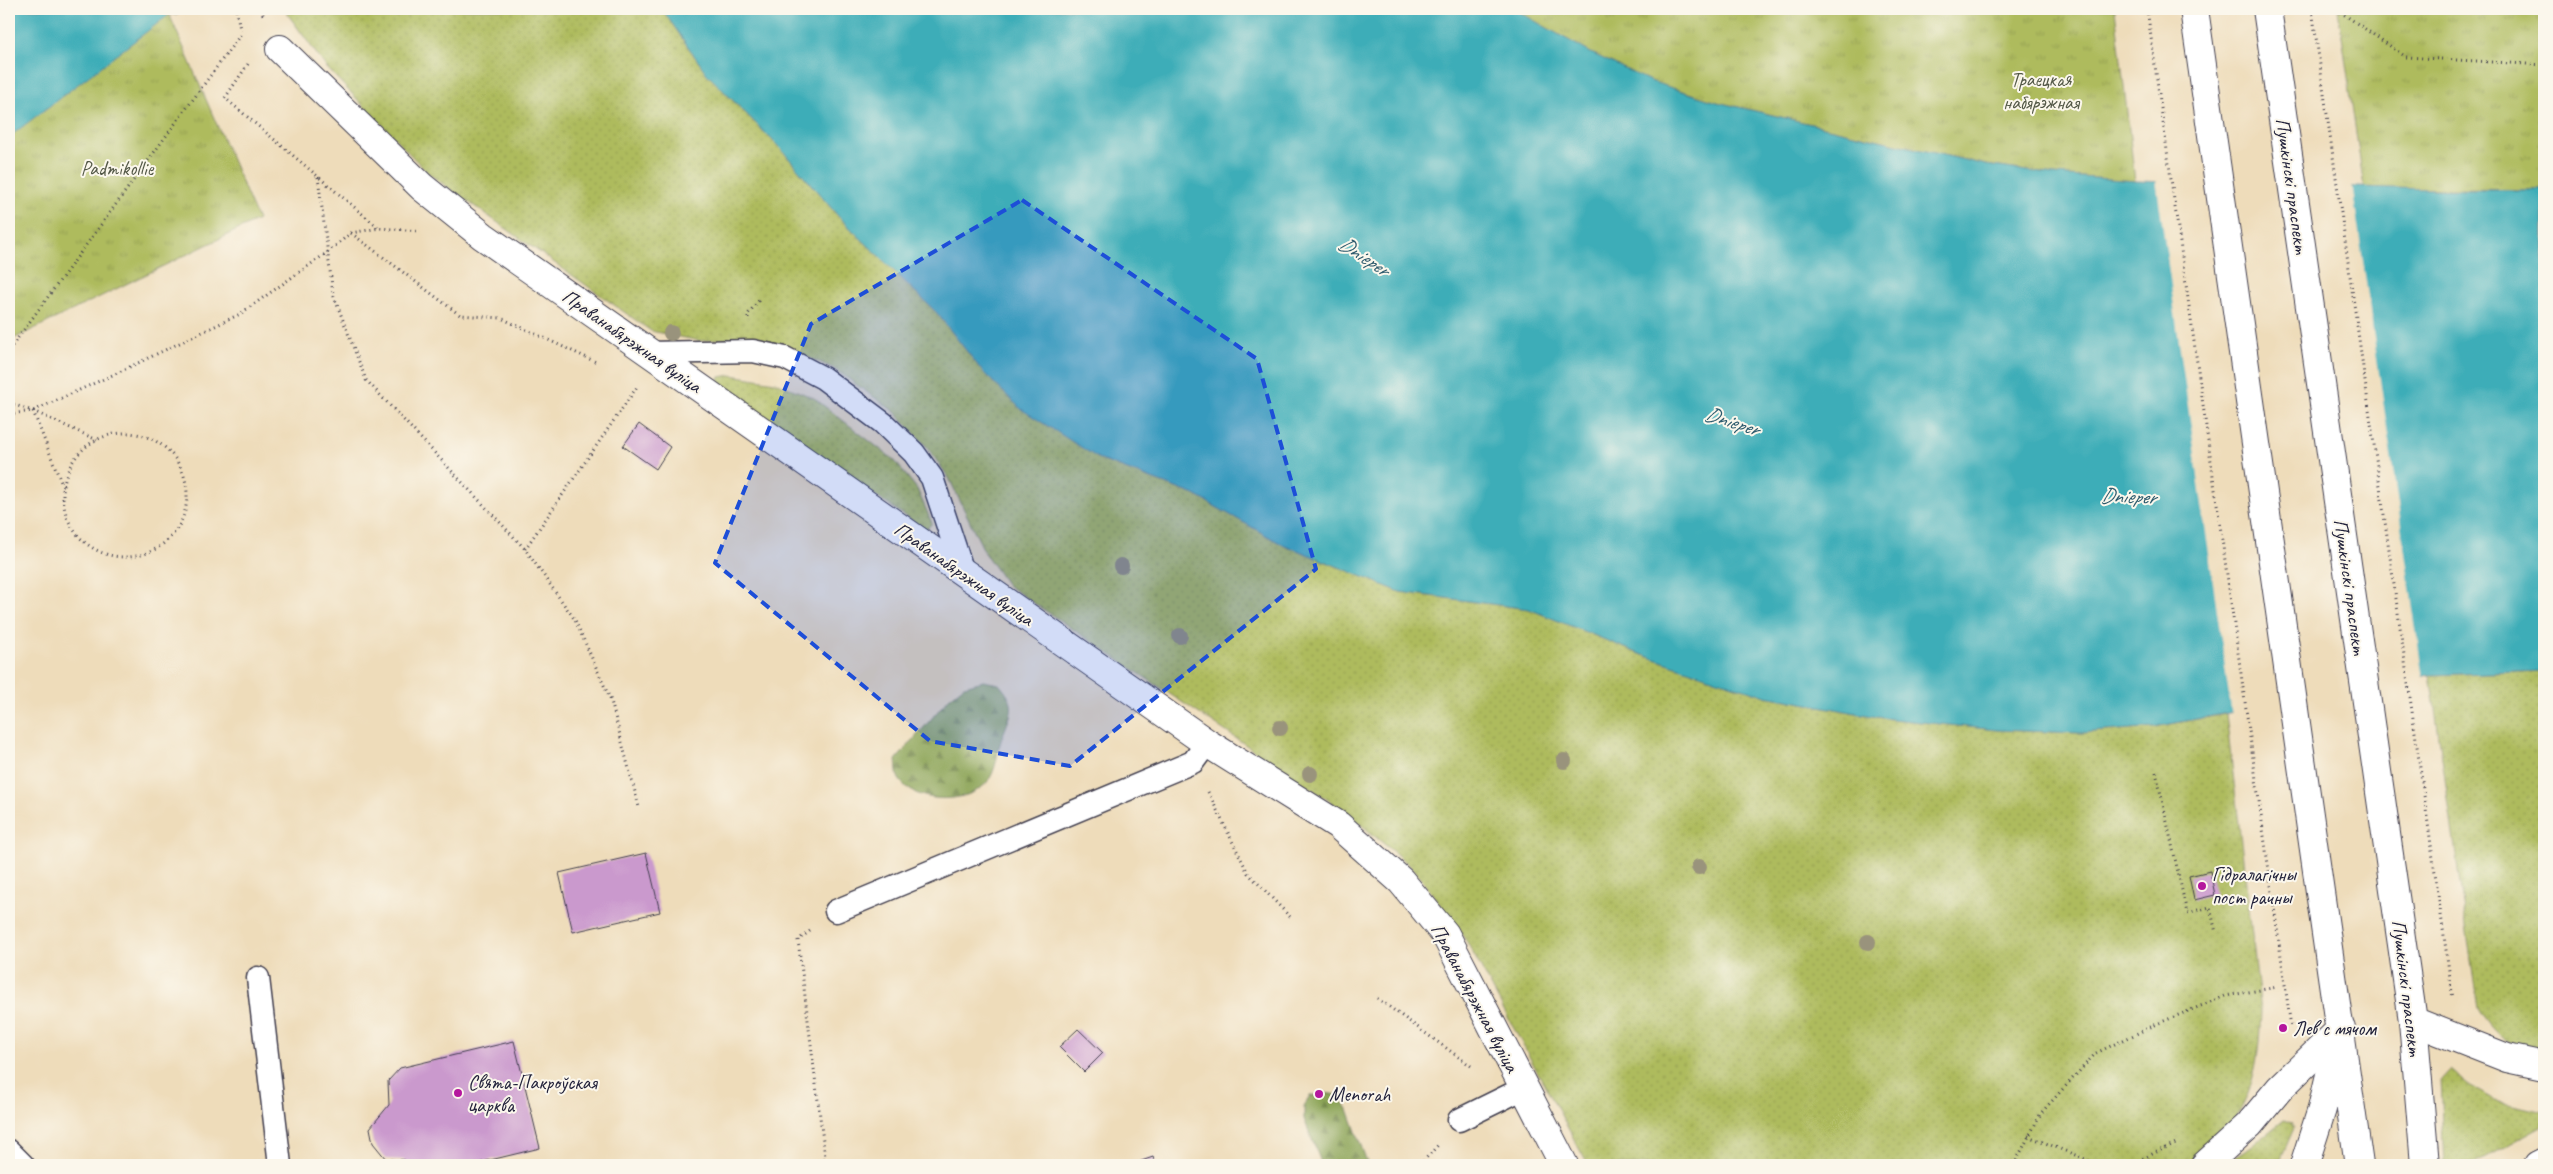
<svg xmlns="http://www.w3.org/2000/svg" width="2553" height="1174" font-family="Caveat,sans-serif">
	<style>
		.grass { fill: url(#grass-dots); stroke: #686e4c }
		.forest { fill: url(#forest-firs); stroke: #566248 }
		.park { fill: url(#park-tufts); stroke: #686e4c }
		.water { fill: #3dadb8; stroke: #30687a }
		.pier { fill: #eedcba }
		.building { fill: #ca99cd }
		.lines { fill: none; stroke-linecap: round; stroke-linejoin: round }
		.service-casing { stroke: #413e4e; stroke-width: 25 }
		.minor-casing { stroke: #413e4e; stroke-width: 30 }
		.primary-casing { stroke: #413e4e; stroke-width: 30 }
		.path { stroke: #413e4e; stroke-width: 3; stroke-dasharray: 1 4; stroke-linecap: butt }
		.service { stroke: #fff; stroke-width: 22 }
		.minor { stroke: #fff; stroke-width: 28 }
		.primary { stroke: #fff; stroke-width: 28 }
		.tree { fill: #99937b }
		.marked { fill: #1d4ed8; fill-opacity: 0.2; stroke: #1d4ed8; stroke-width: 4; stroke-dasharray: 10 6; stroke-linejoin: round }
		.poi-dot { fill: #b5179e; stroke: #fbf7ec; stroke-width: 2 }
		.labels { text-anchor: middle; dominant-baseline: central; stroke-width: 4; stroke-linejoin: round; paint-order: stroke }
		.park-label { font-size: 20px; fill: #535847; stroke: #fbf7ec }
		.street-label { font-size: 20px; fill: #22223b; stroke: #fbf7ec }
		.poi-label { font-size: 20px; fill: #22223b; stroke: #fbf7ec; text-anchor: start }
		.water-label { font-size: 21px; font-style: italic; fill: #2d5a6d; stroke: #fbf7ec }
	</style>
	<defs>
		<pattern id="grass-dots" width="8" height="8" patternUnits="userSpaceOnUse" patternTransform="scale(1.25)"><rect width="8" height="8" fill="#aebb5d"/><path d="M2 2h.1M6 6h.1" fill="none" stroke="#95a052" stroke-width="1.8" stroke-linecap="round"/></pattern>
		<pattern id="forest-firs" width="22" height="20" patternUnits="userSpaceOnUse" patternTransform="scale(1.25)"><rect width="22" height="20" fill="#8aa354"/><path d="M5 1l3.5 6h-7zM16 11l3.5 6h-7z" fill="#708447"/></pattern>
		<pattern id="park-tufts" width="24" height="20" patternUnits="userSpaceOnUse" patternTransform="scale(1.25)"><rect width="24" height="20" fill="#aebb5d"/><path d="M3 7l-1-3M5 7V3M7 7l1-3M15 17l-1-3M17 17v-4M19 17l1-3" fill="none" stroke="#95a052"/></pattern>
	</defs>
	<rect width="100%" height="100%" fill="#fbf7ec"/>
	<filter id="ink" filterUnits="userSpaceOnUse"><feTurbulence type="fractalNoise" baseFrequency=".02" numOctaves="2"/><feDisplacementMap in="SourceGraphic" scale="10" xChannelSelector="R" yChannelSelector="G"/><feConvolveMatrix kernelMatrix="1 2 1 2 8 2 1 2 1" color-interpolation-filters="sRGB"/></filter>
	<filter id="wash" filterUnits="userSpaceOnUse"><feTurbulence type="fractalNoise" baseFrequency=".0096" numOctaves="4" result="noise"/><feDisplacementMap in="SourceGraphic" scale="20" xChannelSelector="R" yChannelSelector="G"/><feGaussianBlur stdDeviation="1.12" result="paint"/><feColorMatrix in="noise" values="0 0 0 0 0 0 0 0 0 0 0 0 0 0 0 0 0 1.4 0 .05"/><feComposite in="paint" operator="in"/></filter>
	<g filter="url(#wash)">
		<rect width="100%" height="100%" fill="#eedcba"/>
		<path class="grass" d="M 284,9 L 662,9 L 707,74 L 781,149 L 838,216 L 937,313 L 983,372 L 1101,460 L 1195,495 L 1280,543 L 1400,592 L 1529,609 L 1640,654 L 1766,696 L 1883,718 L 1997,730 L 2081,733 L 2154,727 L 2226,714 L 2261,1011 C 2258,1084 2247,1123 2185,1165 L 1588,1165 L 1467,942 L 1414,869 L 1346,812 L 1007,585 L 986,555 L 949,478 L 927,447 L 895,412 L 833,368 L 757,336 L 700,341 L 651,331 L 429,174 L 326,67 Z
			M 731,375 L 775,382 L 814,398 L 894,460 L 917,489 L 932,523 L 926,530 L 716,388 L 720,377 Z
			M 2544,671 L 2544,1056 C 2510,1046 2498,1040 2478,1009 L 2430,675 Z
			M 2450,1070 L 2469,1086 L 2495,1101 L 2544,1112 L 2544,1125 L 2472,1165 L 2444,1165 L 2440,1081 Z
			M 2284,1120 L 2291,1123 L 2294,1128 L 2278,1165 L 2217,1165 L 2218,1163 C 2246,1156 2261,1136 2284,1120 Z"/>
		<path class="forest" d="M 983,681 L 999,684 C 1018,706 1012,711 1003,735 C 996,752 998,775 982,787 C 961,804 914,803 899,779 C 896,774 897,765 896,760 L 949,698 L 964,686 Z
			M 1324,1093 L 1339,1095 L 1348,1109 L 1368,1165 L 1322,1165 L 1304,1119 L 1304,1106 L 1310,1096 Z"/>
		<path class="park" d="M 9,9 L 167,9 L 258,220 L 9,341 Z
			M 1514,9 L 2115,9 L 2135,181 L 2054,175 L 1986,165 L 1717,102 L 1650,81 L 1591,53 Z
			M 2338,9 L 2544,9 L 2544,190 L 2364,188 Z"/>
		<path class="water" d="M 9,9 L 182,9 L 177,15 L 170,14 L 9,137 Z
			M 662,9 L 1514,9 L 1591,53 L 1650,81 L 1717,102 L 1986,165 L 2054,175 L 2135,181 L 2467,190 L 2544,190 L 2544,671 L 2430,675 L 2154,727 L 2081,733 L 1997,730 L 1883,718 L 1766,696 L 1640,654 L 1529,609 L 1400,592 L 1280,543 L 1195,495 L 1101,460 L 1021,409 L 983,372 L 937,313 L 838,216 L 781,149 L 707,74 Z"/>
		<path class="pier" d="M 2156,179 L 2352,185 L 2423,679 L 2232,716 Z"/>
		<g id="blocks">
			<path class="building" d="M 639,424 L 670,447 L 656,469 L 623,446 Z
				M 646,853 L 660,912 L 573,932 L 559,873 Z
				M 2210,871 L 2215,895 L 2194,900 L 2189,876 Z
				M 1078,1029 L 1103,1053 L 1084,1072 L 1059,1047 Z
				M 514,1041 L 540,1148 L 470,1165 L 407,1165 L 404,1160 L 386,1159 L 373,1143 L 370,1128 L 389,1105 L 388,1081 L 400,1068 Z
				M 1153,1157 L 1156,1165 L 1130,1165 Z"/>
		</g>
	</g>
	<g filter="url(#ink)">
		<use href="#blocks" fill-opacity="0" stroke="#413e4e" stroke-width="1"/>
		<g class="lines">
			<g class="service-casing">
				<path id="service" d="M 649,353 L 753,351 L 785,358 L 823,378 L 883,423 L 914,453 L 932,478 L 964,575
					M 836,911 L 1193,762 L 1207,743
					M 258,978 L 280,1165
					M 1459,1120 L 1524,1088
					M 9,1151 L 23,1165"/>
			</g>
			<g class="minor-casing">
				<path id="minor" d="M 280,49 L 422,187 L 483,236 L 1207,743 L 1338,825 L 1401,881 L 1445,934 L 1564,1165
					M 2205,1165 L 2249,1125 L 2280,1088 L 2341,1029"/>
			</g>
			<g class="primary-casing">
				<path id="primary" d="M 2194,9 L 2359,1165
					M 2267,9 L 2413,1021 L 2425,1165
					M 2413,1021 L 2507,1058 L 2544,1066
					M 2304,1165 L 2322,1109 L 2337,1045
					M 2538,1165 L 2544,1162"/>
			</g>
			<path class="path" d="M 261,9 L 264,17
				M 2147,9 L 2291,1027
				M 2312,9 L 2453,999
				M 2336,9 L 2406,57 L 2544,65
				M 248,64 L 225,98 L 379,228
				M 318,177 L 333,294 L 366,380 L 525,549 L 575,620 L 611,701 L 639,807
				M 351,233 L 460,315 L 501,318 L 598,363
				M 748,318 L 748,314 L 760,299
				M 9,350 L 241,34 L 236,9
				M 9,403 L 33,411 L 97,440
				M 33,411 L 63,487
				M 9,414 L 33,411 L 117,373 L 240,314 L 328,252 L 351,233 L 379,228 L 420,231
				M63 495a62 62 0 1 1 124 0a62 62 0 1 1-124 0Z
				M 525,549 L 637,387
				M 2156,772 L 2187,913 L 2210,907 L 2216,933
				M 1208,792 L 1248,873 L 1292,919
				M 810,931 L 798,940 L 826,1165
				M 1377,998 L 1471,1066
				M 2028,1136 L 2100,1165
				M 1420,1165 L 1438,1145
				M 2014,1165 L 2041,1113 L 2096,1053 L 2159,1023 L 2225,996 L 2278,987
				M 2129,1165 L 2178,1142"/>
			<use href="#service" class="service"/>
			<use href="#minor" class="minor"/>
			<use href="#primary" class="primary"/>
		</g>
		<g class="tree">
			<circle cx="671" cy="333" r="8"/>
			<circle cx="1121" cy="566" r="8"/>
			<circle cx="1180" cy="636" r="8"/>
			<circle cx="1280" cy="728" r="8"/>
			<circle cx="1564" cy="761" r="8"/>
			<circle cx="1310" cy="774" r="8"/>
			<circle cx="1699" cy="867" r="8"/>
			<circle cx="1868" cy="942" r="8"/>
		</g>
	</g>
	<path class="marked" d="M 1022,200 L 1257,359 L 1316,569 L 1070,766 L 930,741 L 715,563 L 811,324 Z"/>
	<g class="poi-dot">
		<circle cx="2202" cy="886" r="5"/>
		<circle cx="2283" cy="1028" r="5"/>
		<circle cx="458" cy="1093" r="5"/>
		<circle cx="1319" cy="1094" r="5"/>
	</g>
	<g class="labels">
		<g class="park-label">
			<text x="2041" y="79">Траецкая<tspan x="2041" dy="23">набярэжная</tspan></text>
			<text x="117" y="168">Padmikollie</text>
		</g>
		<g class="street-label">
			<text transform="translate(2292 186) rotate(82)">Пушкінскі праспект</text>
			<text transform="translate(632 341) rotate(35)">Праванабярэжная вуліца</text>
			<text transform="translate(964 574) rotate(35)">Праванабярэжная вуліца</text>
			<text transform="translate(2350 587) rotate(82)">Пушкінскі праспект</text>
			<text transform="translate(2407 988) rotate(83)">Пушкінскі праспект</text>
			<text transform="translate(1475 998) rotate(62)">Праванабярэжная вуліца</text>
		</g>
		<g class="poi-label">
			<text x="2212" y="874">Гідралагічны<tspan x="2212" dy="23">пост рачны</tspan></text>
			<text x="2293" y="1028">Лев с мячом</text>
			<text x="468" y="1082">Свята-Пакроўская<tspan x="468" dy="23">царква</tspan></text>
			<text x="1329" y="1094">Menorah</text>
		</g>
		<g class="water-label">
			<text transform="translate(1364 256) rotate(33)">Dnieper</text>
			<text transform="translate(1732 421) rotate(18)">Dnieper</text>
			<text transform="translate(2128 496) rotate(2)">Dnieper</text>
		</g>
	</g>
	<rect width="2553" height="1174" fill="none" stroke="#fbf7ec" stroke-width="30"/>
</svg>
